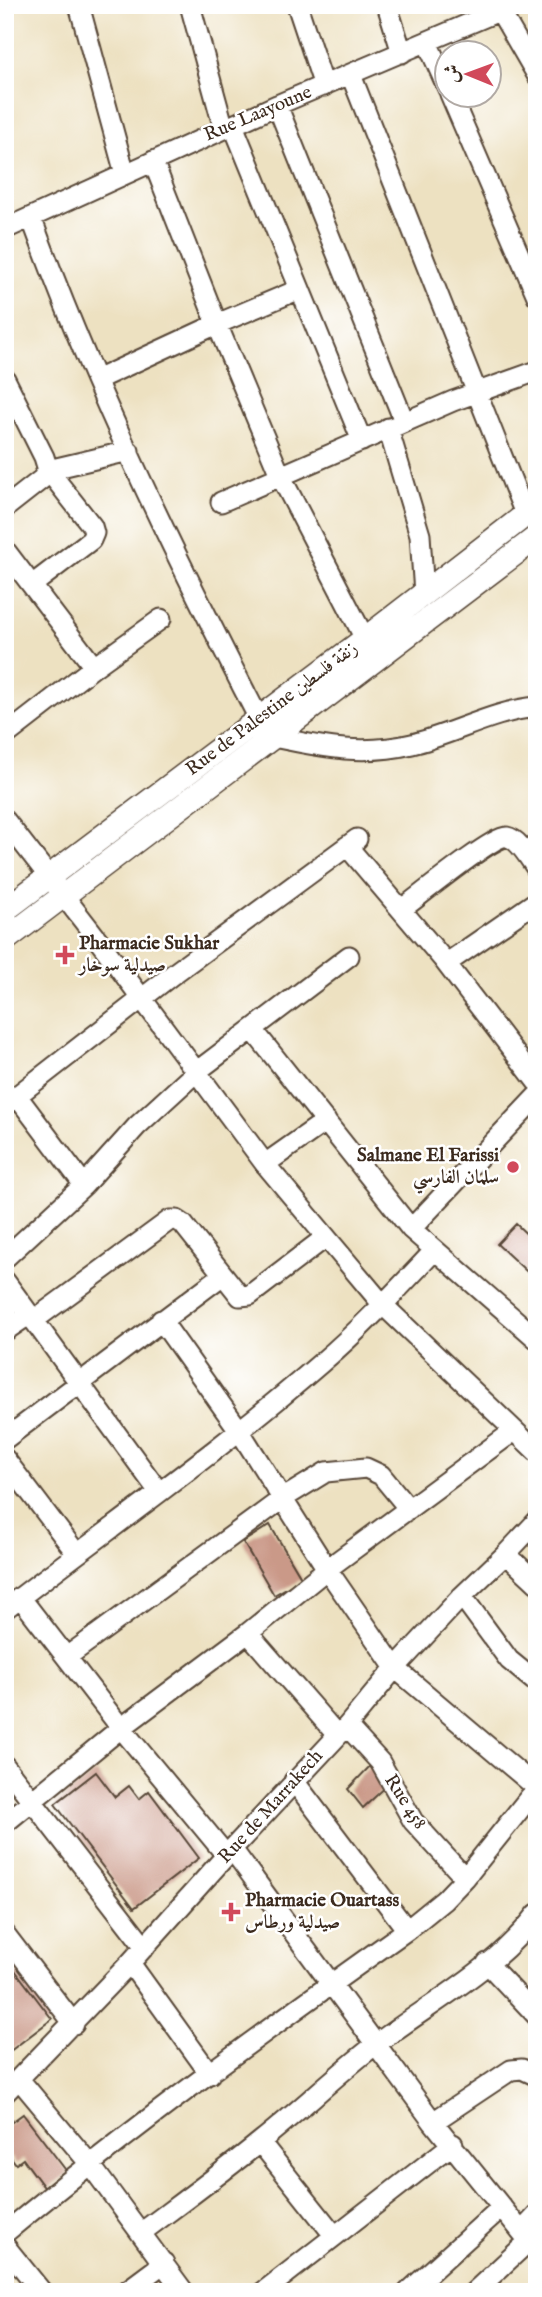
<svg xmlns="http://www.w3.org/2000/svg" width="542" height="2297" font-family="'IM FELL English',Amiri,serif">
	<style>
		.building { fill: #ca9988 }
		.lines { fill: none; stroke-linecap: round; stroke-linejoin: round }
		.minor-casing { stroke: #564536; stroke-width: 23 }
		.major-casing { stroke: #564536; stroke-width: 26 }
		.minor { stroke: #fff; stroke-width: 19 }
		.major { stroke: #fff; stroke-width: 23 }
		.poi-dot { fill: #d1495b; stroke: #fff; stroke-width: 2.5 }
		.labels { text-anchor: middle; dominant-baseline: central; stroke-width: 5; stroke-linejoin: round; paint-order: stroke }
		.street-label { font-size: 19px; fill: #3b2a1e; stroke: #fff }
		.poi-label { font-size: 19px; font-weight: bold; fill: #3b2a1e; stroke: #fff; text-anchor: start }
	</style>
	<rect width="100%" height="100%" fill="#fff"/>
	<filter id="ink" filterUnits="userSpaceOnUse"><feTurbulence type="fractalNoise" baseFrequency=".0143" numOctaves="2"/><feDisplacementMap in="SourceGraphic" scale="14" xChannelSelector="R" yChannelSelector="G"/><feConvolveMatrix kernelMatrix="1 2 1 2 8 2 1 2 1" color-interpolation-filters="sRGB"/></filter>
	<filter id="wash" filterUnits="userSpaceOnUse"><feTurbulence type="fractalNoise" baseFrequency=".00686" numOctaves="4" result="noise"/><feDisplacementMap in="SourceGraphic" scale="28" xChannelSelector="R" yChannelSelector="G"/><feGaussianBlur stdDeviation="1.57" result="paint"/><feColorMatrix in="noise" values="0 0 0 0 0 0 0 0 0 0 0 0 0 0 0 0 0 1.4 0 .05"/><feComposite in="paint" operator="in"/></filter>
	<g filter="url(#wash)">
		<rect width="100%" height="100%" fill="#ede1c1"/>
		<g id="blocks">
			<path class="building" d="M 516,1224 L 537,1244 L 537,1281 L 497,1244 Z
				M 270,1525 L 302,1579 L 274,1595 L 243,1542 Z
				M 373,1763 L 390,1783 L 363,1808 L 348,1789 Z
				M 96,1772 L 115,1797 L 129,1786 L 139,1799 L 149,1791 L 199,1858 L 134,1908 L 55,1804 Z
				M 5,1957 L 52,2019 L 5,2055 Z
				M 23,2114 L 68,2173 L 46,2190 L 23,2159 L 16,2164 L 5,2149 L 5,2127 Z"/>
		</g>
	</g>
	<g filter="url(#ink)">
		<use href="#blocks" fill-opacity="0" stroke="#564536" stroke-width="2"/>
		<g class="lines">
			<g class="minor-casing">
				<path id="minor" d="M 79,5 L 125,174
					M 190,5 L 224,129
					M 297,5 L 324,86
					M 387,5 L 402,53
					M 500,11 L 537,75
					M 427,42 L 448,89
					M 351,75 L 525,514
					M 450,94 L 537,296
					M 277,105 L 404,421
					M 233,125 L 362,441
					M 153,161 L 217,324 L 280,475 L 365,639
					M 31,217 C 94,390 175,556 259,719 L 273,737 C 322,747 362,756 412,744 C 454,734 493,711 537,707
					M 5,229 L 277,105 L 513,5
					M 5,379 L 44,457 L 48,470 L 42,479 L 5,508
					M 96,380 L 217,324 L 300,289
					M 388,428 L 420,535 L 424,594
					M 221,502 L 453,401 L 537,371
					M 5,550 L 94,667
					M 32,585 L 91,540 L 94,533 L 92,526 L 48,470 L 129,451
					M 5,736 L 94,667 L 161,619
					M 5,820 L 102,945 L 265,1164 L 326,1237 L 383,1305 L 537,1452
					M 347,846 L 442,958 L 537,1082
					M 402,909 C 417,898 494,835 507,837 C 519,839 530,860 537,869
					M 447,963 L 537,901
					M 253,1030 L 411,1229 L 537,1339
					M 17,1096 L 84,1185
					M 5,1105 L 172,975 L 357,839
					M 265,1164 L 326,1121
					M 411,1229 L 537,1096
					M 5,1258 L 84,1185 L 137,1126 L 196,1072 L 349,956
					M 5,1281 L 159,1492
					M 34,1320 L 170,1220 L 177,1220 L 183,1224 L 240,1296 L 250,1295 L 326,1237
					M 161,1320 L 239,1430 L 327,1569 L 395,1668 L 537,1788
					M 5,1331 L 30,1314
					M 5,1439 L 223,1275
					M 5,1459 L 77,1554
					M 506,1554 L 537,1583
					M 462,1596 L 509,1660 L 537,1683
					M 20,1597 L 121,1728 L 226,1855
					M 5,1609 C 111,1527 221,1450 321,1363 C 362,1328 398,1289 435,1250
					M 248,1633 L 337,1735
					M 68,1656 L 282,1499 L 326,1472 L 366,1468 L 381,1475 L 409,1509
					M 347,1726 L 380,1762 L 413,1821 L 465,1878
					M 5,1766 L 145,1947
					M 294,1781 L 407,1930
					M 5,1823 L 121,1728 L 248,1633 L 327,1569 L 514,1431
					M 232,1849 L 433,2122 L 537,2251
					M 5,1934 L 74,2024
					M 130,1963 L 210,2074
					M 487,1963 L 537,2016
					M 19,2079 L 89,2163 L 184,2292
					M 5,2093 L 130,1963 L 232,1849 L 347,1726 L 395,1668 L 462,1596 L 506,1554 L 537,1521
					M 433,2122 L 511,2070 L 522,2069 L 537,2076
					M 260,2142 L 334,2235
					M 522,2231 L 537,2215
					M 142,2232 C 182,2202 222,2173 261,2141 C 300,2110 336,2075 375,2045 C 430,2003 495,1970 537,1914
					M 5,2233 C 134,2126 270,2027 407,1930 L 444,1900 L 465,1878 L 537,1788
					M 5,2246 L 42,2292
					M 125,2292 L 164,2263
					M 263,2292 L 453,2144
					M 408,2292 L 502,2207
					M 474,2292 L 529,2241"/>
			</g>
			<g class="major-casing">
				<path id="major" d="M 5,910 L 365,639 L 537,506
					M 5,940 L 537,537"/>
			</g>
			<use href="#minor" class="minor"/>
			<use href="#major" class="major"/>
		</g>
	</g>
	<g class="poi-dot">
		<path d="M61.5 944.5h7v7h7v7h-7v7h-7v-7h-7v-7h7z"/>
		<circle cx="513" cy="1167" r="7"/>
		<path d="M227.5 1901.5h7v7h7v7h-7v7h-7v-7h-7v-7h7z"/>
	</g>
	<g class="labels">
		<g class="street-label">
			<text transform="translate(258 114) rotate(-23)">Rue Laayoune</text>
			<text transform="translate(272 709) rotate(-37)">Rue de Palestine زنقة فلسطين</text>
			<text transform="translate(405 1802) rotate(57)">Rue 458</text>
			<text transform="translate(271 1807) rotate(-48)">Rue de Marrakech</text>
		</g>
		<g class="poi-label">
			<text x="79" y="944">Pharmacie Sukhar<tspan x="79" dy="22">صيدلية سوخار</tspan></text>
			<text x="499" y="1156" text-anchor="end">Salmane El Farissi<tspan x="499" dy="22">سلمان الفارسي</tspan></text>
			<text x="245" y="1901">Pharmacie Ouartass<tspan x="245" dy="22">صيدلية ورطاس</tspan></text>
		</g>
	</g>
	<rect width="542" height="2297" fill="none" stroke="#fff" stroke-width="28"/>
	<g transform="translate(468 74) rotate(271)"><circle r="33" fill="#ffffff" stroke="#b1aaa5" stroke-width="2"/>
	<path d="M0-5L12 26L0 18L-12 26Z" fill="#d1495b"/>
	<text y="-10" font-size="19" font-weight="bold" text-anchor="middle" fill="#3b2a1e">ش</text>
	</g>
</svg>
